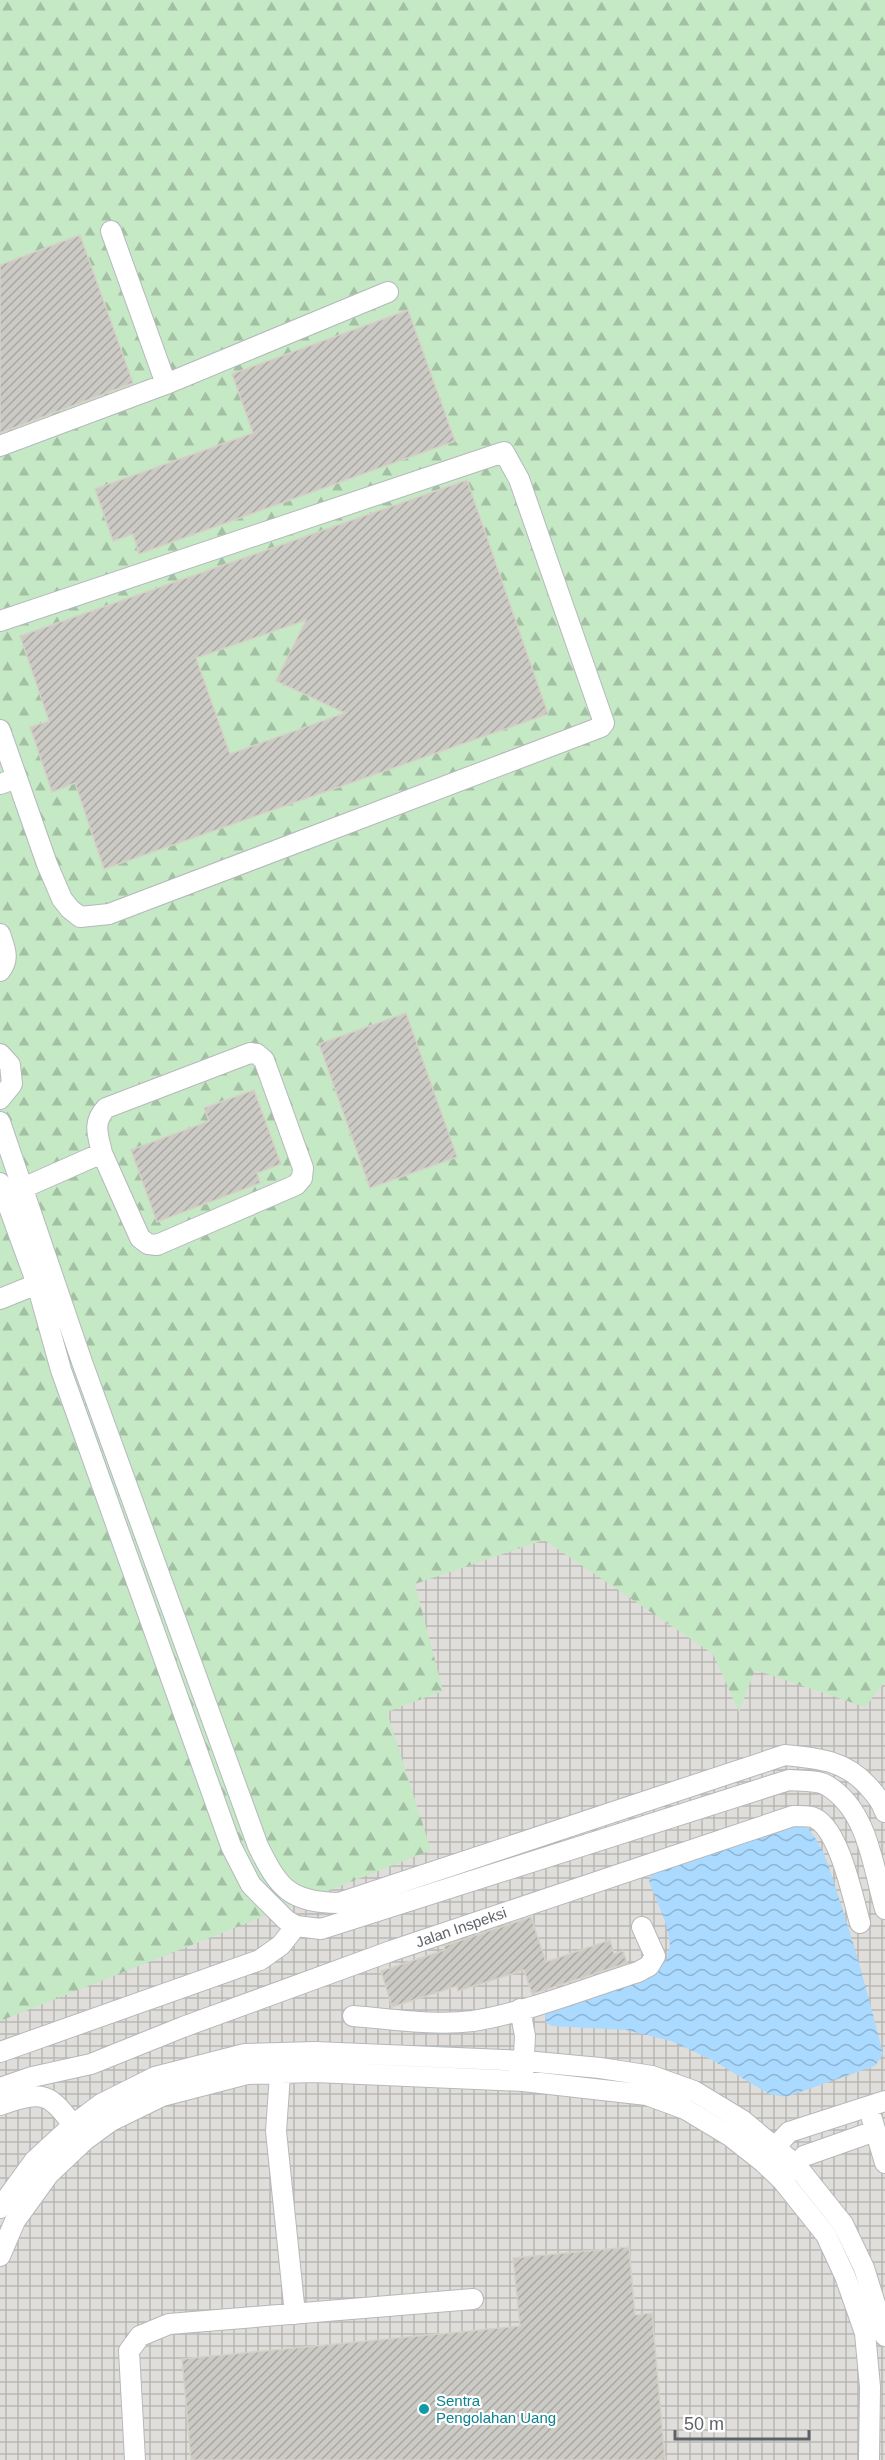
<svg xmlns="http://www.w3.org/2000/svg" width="885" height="2460" font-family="Arial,sans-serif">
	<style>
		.industrial { fill: url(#industrial-grid) }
		.forest { fill: url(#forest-firs) }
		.water { fill: url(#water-waves) }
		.building { fill: url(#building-hatch); stroke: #d6d1c6; stroke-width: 1.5; fill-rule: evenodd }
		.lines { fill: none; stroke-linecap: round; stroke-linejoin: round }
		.minor-casing { stroke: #b5b8bc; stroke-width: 22 }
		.minor { stroke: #fff; stroke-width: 20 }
		.culture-dot { fill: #0f9aa8; stroke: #fff; stroke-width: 2 }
		.labels { text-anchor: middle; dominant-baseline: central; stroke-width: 4.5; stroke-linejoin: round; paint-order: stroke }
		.street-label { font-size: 15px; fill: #5f6368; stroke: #fff }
		.culture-label { font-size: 15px; fill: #0d838f; stroke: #fff; text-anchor: start }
	</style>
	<defs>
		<pattern id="industrial-grid" width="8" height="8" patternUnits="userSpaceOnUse" patternTransform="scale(1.5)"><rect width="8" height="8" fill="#e0deda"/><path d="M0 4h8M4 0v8" fill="none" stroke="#b9b8b5"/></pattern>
		<pattern id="forest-firs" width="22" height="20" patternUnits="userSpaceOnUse" patternTransform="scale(1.5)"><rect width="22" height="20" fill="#c5e8c5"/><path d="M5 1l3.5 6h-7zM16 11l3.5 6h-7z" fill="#a3c0a4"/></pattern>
		<pattern id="water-waves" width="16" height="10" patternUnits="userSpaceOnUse" patternTransform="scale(1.5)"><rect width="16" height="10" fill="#aadaff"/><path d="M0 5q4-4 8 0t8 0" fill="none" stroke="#8eb4d2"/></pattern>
		<pattern id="building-hatch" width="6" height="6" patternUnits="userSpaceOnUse" patternTransform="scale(1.5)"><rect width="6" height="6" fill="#cccac5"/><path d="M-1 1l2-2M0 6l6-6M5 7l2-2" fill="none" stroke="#a9a8a4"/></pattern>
	</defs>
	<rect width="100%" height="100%" fill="#f1efe8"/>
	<path class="industrial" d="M 0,0 L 885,0 L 885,2460 L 0,2460 Z"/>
	<path class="forest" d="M 0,0 L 885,0 L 885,1682 L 865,1707 L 755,1670 L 739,1712 L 713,1654 L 544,1540 L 415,1584 L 443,1691 L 387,1712 L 431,1850 L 0,2021 Z"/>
	<path class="water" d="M 785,1824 L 803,1824 C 824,1842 830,1872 839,1898 C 856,1950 870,2001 883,2054 L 875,2066 L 786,2097 L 769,2094 L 712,2060 L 671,2041 L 626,2030 L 552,2026 L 546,2023 L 545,2014 L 548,2007 L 653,1973 L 666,1961 L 670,1945 L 666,1924 L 649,1881 L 653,1871 Z"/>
	<path class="building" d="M 80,235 L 133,383 L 0,433 L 0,265 Z
		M 408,310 L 455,441 L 139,554 L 133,534 L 113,541 L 95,489 L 253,433 L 232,374 Z
		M 467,480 L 548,714 L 104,869 L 75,783 L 52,792 L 30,727 L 49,721 L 20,636 ZM 306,620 L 276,681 L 345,713 L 230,754 L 196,658 Z
		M 406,1013 L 457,1157 L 370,1188 L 319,1044 Z
		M 254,1090 L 281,1164 L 257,1173 L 260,1183 L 157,1222 L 131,1150 L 209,1121 L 204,1108 Z
		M 531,1917 L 546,1962 L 610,1940 L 614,1954 L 623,1951 L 627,1963 L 532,1994 L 524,1970 L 458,1991 L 457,1986 L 392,2007 L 381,1971 L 445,1950 L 444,1946 Z
		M 629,2247 L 635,2315 L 652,2313 L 665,2460 L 191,2460 L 182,2359 L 520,2326 L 513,2258 Z"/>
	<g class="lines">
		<g class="minor-casing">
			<path id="minor" d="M 111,231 L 166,384
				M 0,446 L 166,384 L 388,292
				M 0,621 L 504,452 L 519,479 L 604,723 L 601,727 L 109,914 L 80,917 L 70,909 L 62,899 L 47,864 L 0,730
				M 0,784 L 17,778
				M 0,934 C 5,949 10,959 0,971
				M 0,1054 L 10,1065 L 12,1084 L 0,1099
				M 0,1122 L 82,1362 L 258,1846 C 279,1889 290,1902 339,1903 L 785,1755 C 817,1758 844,1760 867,1785 C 875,1794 881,1800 885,1812
				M 0,1183 L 37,1284 L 61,1370 L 231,1846 L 251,1885 L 286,1920 L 296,1926 L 321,1929 L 789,1780 C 800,1781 817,1780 826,1785 C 868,1809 873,1867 885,1909
				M 23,1188 L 102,1153 L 140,1238 L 148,1244 L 157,1245 L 296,1185 L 302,1178 L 303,1168 L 264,1060 L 257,1054 L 250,1053 L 106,1108 C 92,1123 98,1135 102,1153
				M 0,1299 L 37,1284 L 48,1281
				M 520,2009 L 525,2036 L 523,2075
				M 353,2016 C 392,2019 434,2026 473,2021 C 525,2013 587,1988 638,1972 L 649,1966 L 655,1956 L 642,1927
				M 0,2052 L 260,1960 L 281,1945 L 296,1926
				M 281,2061 L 276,2131 L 295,2314
				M 0,2088 L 32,2077 L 91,2064 L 183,2027 L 391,1951 L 793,1816 C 799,1816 807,1816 812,1817 C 839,1825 853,1899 860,1923
				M 0,2105 C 48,2088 50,2095 80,2134
				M 872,2119 L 885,2163
				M 768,2155 L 789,2132 L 885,2101
				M 788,2173 L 804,2156 L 875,2131
				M 0,2208 L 35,2160 L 73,2125 L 101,2104 L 155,2077 L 245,2054 L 315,2052 L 525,2061 L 600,2068 L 652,2076 L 694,2091 L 742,2120 L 796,2165 L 843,2224 L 864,2268 L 885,2336
				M 0,2256 L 15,2221 L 49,2174 L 85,2140 L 111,2121 L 162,2096 L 247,2074 L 315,2072 L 523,2081 L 647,2095 L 685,2109 L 730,2136 L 763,2162 L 782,2180 L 826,2235 L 845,2276 L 865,2333 L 870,2387 L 869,2460
				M 135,2460 L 129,2351 L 140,2336 L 169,2324 L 473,2299"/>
		</g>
		<use href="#minor" class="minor"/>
	</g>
	<circle class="culture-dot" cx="424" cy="2409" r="6"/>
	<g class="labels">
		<g class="street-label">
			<text transform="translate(461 1927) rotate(-19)">Jalan Inspeksi</text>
		</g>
		<g class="culture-label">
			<text x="436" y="2400">Sentra<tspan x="436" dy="17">Pengolahan Uang</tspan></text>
		</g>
	</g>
	<path d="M675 2430v9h134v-9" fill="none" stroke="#5f6368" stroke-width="3"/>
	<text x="684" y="2430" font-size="18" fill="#5f6368" stroke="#ffffff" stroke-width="4.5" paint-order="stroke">50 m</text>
</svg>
